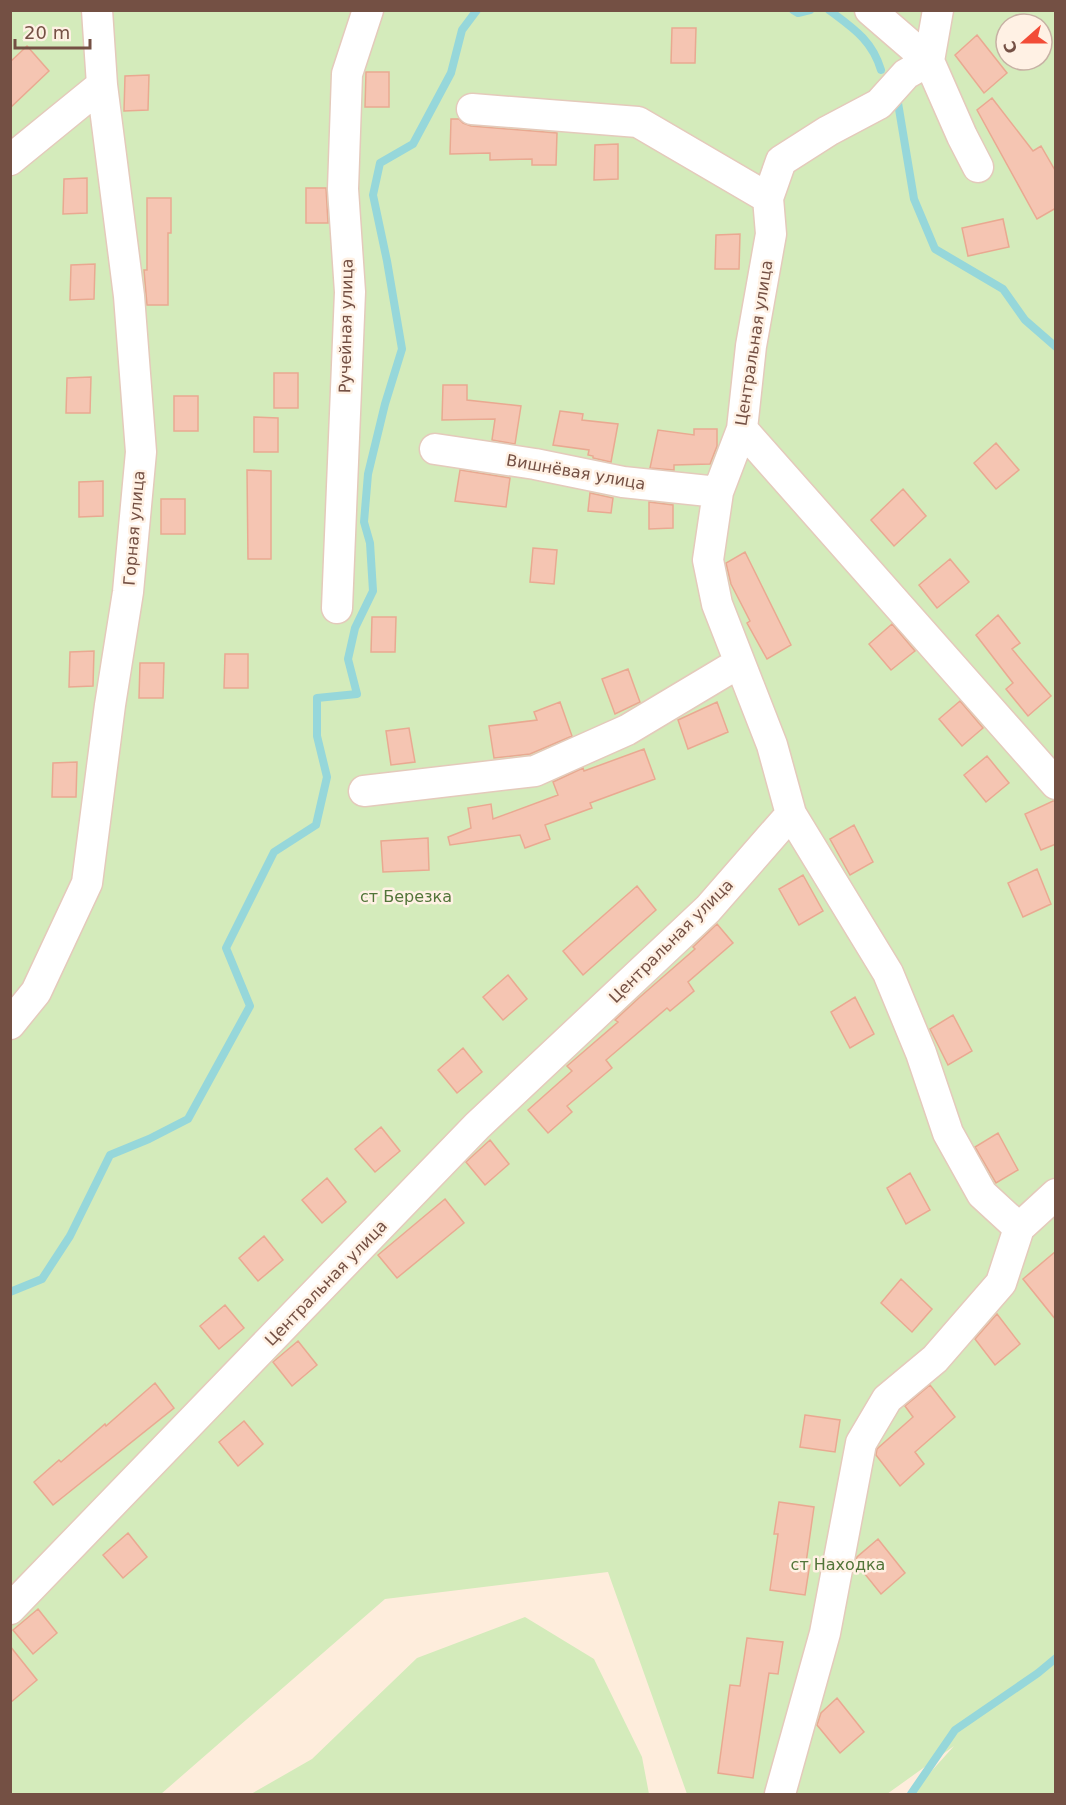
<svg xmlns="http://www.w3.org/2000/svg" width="1066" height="1805" font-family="'DejaVu Sans',sans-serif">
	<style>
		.green { fill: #d4ebbb; fill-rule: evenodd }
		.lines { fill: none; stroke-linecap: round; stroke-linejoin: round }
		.stream { stroke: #96d7da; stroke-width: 8 }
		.building { fill: #f5c5b2; stroke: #e9a991; stroke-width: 1.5 }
		.minor-casing { stroke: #e4cabb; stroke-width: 33 }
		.minor { stroke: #fff; stroke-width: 30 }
		.labels { text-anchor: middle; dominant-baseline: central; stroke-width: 5; stroke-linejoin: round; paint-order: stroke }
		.street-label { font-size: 16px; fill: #745044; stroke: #fff1e4 }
		.park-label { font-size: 16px; fill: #527539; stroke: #fff1e4 }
	</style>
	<rect width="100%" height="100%" fill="#feeddc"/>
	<path class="green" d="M 11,11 L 1055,11 L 1055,1794 L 911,1794 L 954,1746 L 887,1794 L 687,1794 L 608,1572 L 385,1599 L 161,1794 L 11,1794 ZM 1006,24 L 1042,24 L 1042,60 L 1006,60 Z
		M 525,1617 L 594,1659 L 642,1757 L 649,1794 L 251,1794 L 312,1759 L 417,1658 Z"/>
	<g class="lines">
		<path class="stream" d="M 793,10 L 798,13 L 810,10
			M 829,10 C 853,28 872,40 881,70
			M 898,103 L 914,199 L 935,249 L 1003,289 L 1025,320 L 1056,347
			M 10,1292 L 42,1279 L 70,1236 L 110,1155 L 149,1139 L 188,1119 L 250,1006 L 226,948 L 274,852 L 316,825 L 327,777 L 317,736 L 317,698 L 357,694 L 348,659 L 355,628 L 373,591 L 370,543 L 364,522 L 368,474 L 385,404 L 402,349 L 387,261 L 373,195 L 380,163 L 413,144 L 451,73 L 462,30 L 477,10
			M 911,1794 L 955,1730 L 1038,1673 L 1056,1658"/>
	</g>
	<path class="building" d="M 672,28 L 696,28 L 695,63 L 671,63 Z
		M 977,35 L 1007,73 L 984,93 L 955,55 Z
		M 27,46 L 49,71 L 10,108 L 10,62 Z
		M 366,72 L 389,72 L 389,107 L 365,107 Z
		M 149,75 L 148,110 L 124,111 L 125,76 Z
		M 992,98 L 1033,151 L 1041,146 L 1056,172 L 1056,208 L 1037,219 L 977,110 Z
		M 451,119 L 459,119 L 463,123 L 471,126 L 557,133 L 556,165 L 532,165 L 532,159 L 490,160 L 490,153 L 450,154 Z
		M 618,144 L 618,179 L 594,180 L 595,145 Z
		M 87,178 L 87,213 L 63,214 L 64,179 Z
		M 306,188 L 326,188 L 328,223 L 306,223 Z
		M 147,198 L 171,198 L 171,233 L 168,233 L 168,305 L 147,305 L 144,270 L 147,270 Z
		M 1003,219 L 1009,247 L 968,256 L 962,228 Z
		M 740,234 L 739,269 L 715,269 L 716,235 Z
		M 95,264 L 94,299 L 70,300 L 71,265 Z
		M 274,373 L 298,373 L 298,408 L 274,408 Z
		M 91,377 L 90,413 L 66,413 L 67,378 Z
		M 443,385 L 467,385 L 467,400 L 521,406 L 515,444 L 492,440 L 495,419 L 442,420 Z
		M 174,396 L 198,396 L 198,431 L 174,431 Z
		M 560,411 L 583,414 L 582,420 L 618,424 L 611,462 L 593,458 L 593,456 L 588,455 L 589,450 L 553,445 Z
		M 254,417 L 278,418 L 278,452 L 254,452 Z
		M 694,429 L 717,429 L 717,446 L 710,464 L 674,465 L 674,470 L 650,468 L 658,430 L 694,435 Z
		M 996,443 L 1019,470 L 996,489 L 974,463 Z
		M 247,470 L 271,471 L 271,559 L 248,559 Z
		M 460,470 L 510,478 L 506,507 L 455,501 Z
		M 103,481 L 103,516 L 79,517 L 79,482 Z
		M 903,489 L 926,516 L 894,546 L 871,520 Z
		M 590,493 L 613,498 L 611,513 L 588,511 Z
		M 161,499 L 185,499 L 185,534 L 161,534 Z
		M 649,502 L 673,505 L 673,528 L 649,529 Z
		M 533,548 L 557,550 L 554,584 L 530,582 Z
		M 745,552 L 791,645 L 767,659 L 747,623 L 750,621 L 731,584 L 726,563 Z
		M 950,559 L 969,582 L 937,608 L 919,585 Z
		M 998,615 L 1020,643 L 1012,649 L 1051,696 L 1028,716 L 1006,689 L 1013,683 L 976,635 Z
		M 372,617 L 396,617 L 395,652 L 371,652 Z
		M 892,624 L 915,651 L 891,670 L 869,644 Z
		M 94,651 L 93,686 L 69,687 L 70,652 Z
		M 225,654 L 248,654 L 248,688 L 224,688 Z
		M 140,663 L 164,663 L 163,698 L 139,698 Z
		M 628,669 L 640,702 L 615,714 L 602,679 Z
		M 960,701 L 983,728 L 962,746 L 939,719 Z
		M 560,702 L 572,736 L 530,754 L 494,758 L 489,726 L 537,720 L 534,712 Z
		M 717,702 L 728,732 L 688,749 L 678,720 Z
		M 409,728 L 415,762 L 391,765 L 386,731 Z
		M 644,749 L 655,779 L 590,803 L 592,808 L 545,825 L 550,839 L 525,848 L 520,835 L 450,845 L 448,837 L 471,828 L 468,808 L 491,804 L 493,819 L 558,795 L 553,782 L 583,768 L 584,771 Z
		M 987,756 L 1009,783 L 986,802 L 964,775 Z
		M 77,762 L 76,797 L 52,797 L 53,763 Z
		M 1053,801 L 1056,801 L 1056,844 L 1041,850 L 1025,814 Z
		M 854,825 L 873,862 L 850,875 L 830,839 Z
		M 428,838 L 429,870 L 383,872 L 381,841 Z
		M 1037,869 L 1051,904 L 1023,917 L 1008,883 Z
		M 803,875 L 823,911 L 799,925 L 779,889 Z
		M 637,886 L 656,910 L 583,975 L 563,951 Z
		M 717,924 L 733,943 L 688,982 L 694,991 L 670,1011 L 667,1008 L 606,1060 L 612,1068 L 567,1106 L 572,1112 L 548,1133 L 528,1110 L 572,1071 L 567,1066 L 618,1022 L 615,1020 L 640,997 L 695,949 L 693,947 Z
		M 508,975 L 527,999 L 503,1020 L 483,997 Z
		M 855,997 L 874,1034 L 850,1048 L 831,1012 Z
		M 953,1015 L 972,1051 L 948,1065 L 930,1029 Z
		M 463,1048 L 482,1072 L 457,1093 L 438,1070 Z
		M 381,1127 L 400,1151 L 375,1172 L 355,1149 Z
		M 998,1133 L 1018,1170 L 996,1183 L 975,1147 Z
		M 490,1140 L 509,1164 L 485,1185 L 466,1162 Z
		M 910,1173 L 930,1210 L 906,1224 L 887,1188 Z
		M 327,1178 L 346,1202 L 322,1223 L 302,1200 Z
		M 445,1199 L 464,1223 L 397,1278 L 378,1255 Z
		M 264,1236 L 283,1260 L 258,1281 L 239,1258 Z
		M 1056,1251 L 1056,1320 L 1023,1279 Z
		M 901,1279 L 932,1309 L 912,1332 L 881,1303 Z
		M 225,1305 L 244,1328 L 219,1349 L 200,1326 Z
		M 997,1314 L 1020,1344 L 995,1365 L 975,1339 Z
		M 298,1341 L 317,1365 L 292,1386 L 273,1362 Z
		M 155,1383 L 174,1408 L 53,1505 L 34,1482 L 59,1460 L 61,1462 L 105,1424 L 106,1426 Z
		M 930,1385 L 955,1417 L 915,1452 L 924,1464 L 900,1486 L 876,1455 L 877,1449 L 913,1417 L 905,1406 Z
		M 805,1415 L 840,1420 L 835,1452 L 800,1447 Z
		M 244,1421 L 263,1444 L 238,1466 L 219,1442 Z
		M 779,1502 L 814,1507 L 806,1563 L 810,1563 L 805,1595 L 770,1590 L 778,1534 L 774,1534 Z
		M 128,1533 L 147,1557 L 123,1578 L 103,1555 Z
		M 878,1539 L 905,1573 L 881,1594 L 856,1563 L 857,1557 Z
		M 38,1609 L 57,1633 L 33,1654 L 13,1630 Z
		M 747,1638 L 783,1642 L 778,1674 L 769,1673 L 753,1778 L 718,1773 L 730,1685 L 740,1686 Z
		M 10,1646 L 37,1680 L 10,1703 Z
		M 837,1698 L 864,1732 L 840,1753 L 817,1725 L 821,1713 Z"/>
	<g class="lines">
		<g class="minor-casing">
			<path id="minor" d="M 870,10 L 929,61 L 962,136 L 978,167
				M 929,61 L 938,10
				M 472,109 L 638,122 L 768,198
				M 10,160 L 102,85
				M 742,429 L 1056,784
				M 435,449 L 535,464 L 623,482 L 718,492
				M 337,608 L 350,292 L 343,189 L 347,74 L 368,10
				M 364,791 L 535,771 L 627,730 L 739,663
				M 791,814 L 888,973 L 921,1053 L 948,1133 L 982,1194 L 1019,1228
				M 10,1024 L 36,992 L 87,883 L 110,705 L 128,592 L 141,452 L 129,296 L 102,85 L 97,10
				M 10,1609 L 477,1126 L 708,909 L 791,814 L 772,745 L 717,604 L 708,560 L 718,492 L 742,429 L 751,346 L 771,234 L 768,198 L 781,161 L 828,131 L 879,104 L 906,74 L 929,61
				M 780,1794 L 825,1633 L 861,1443 L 887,1399 L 935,1359 L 1001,1283 L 1019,1228 L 1056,1194"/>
		</g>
		<use href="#minor" class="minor"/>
	</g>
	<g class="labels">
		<g class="street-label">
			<text transform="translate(346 326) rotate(-89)">Ручейная улица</text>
			<text transform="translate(754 343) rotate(-81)">Центральная улица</text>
			<text transform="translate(576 472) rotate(10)">Вишнёвая улица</text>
			<text transform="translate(134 528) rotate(-85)">Горная улица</text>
			<text transform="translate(671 941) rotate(-45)">Центральная улица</text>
			<text transform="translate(326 1283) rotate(-46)">Центральная улица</text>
		</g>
		<g class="park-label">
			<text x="406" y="896">ст Березка</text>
			<text x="838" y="1564">ст Находка</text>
		</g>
	</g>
	<rect width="1066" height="1805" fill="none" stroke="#745044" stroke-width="24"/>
	<g transform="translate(1024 42) rotate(249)"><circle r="28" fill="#fff1e4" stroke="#c7b1a4" stroke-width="1.5"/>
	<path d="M0-4.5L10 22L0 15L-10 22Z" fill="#f24c37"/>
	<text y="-9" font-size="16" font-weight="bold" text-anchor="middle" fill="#745044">С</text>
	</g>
	<path d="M15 39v9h75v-9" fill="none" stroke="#745044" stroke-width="3"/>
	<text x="24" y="39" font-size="18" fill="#745044" stroke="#fff1e4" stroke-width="4.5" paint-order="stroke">20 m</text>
</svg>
